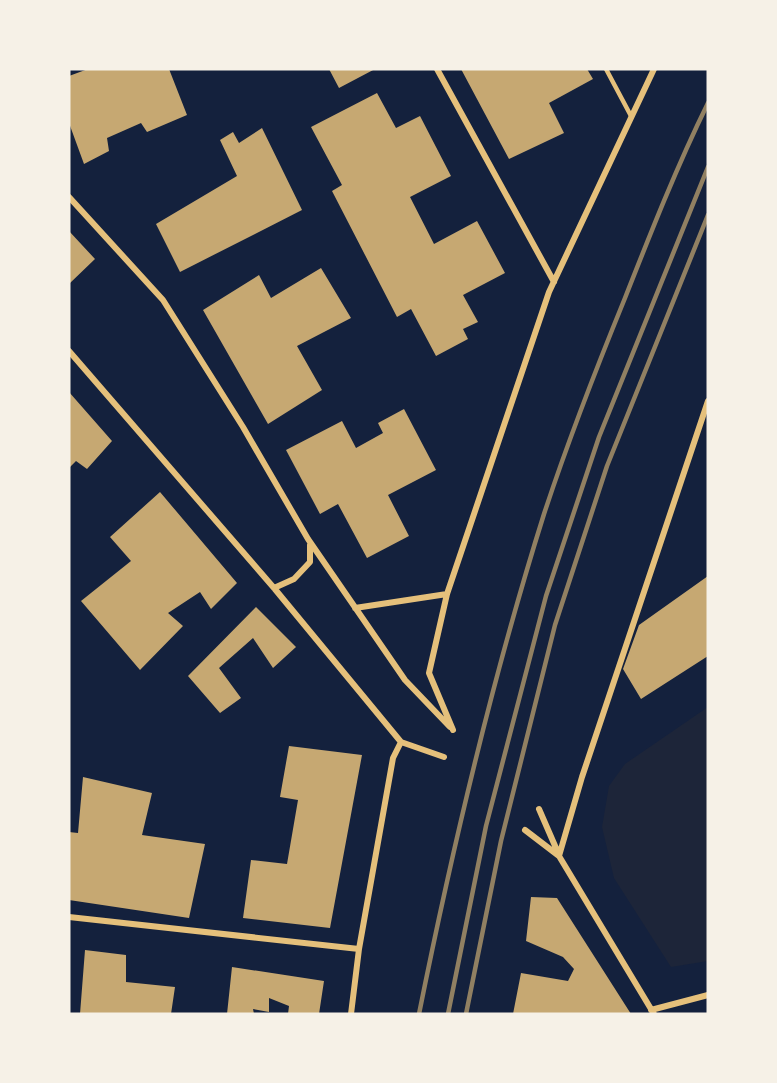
<svg xmlns="http://www.w3.org/2000/svg" width="777" height="1083" font-family="'Sofia Sans Condensed',sans-serif">
	<style>
		.green { fill: #1d2539 }
		.building { fill: #c6a872 }
		.lines { fill: none; stroke-linecap: round; stroke-linejoin: round }
		.service { stroke: #e5c07b; stroke-width: 4.5 }
		.minor { stroke: #e5c07b; stroke-width: 6 }
		.rail { stroke: #918062; stroke-width: 4.5 }
	</style>
	<rect width="100%" height="100%" fill="#14213d"/>
	<path class="green" d="M 708,707 L 708,961 L 671,967 L 614,878 L 602,827 L 609,786 L 625,764 Z"/>
	<path class="building" d="M 88,69 L 169,69 L 187,115 L 147,132 L 141,123 L 107,138 L 109,151 L 84,164 L 69,123 L 69,76 Z
		M 329,69 L 375,69 L 339,88 Z
		M 461,69 L 587,69 L 593,79 L 549,103 L 564,133 L 509,159 Z
		M 377,93 L 396,128 L 420,116 L 451,176 L 410,197 L 434,244 L 477,221 L 505,273 L 463,295 L 478,322 L 463,329 L 468,339 L 436,356 L 411,309 L 397,317 L 332,191 L 342,185 L 311,127 Z
		M 262,128 L 302,210 L 180,272 L 156,224 L 237,176 L 220,140 L 233,132 L 239,143 Z
		M 69,231 L 95,259 L 69,284 Z
		M 321,268 L 351,318 L 297,346 L 322,390 L 268,424 L 203,310 L 259,275 L 271,298 Z
		M 69,392 L 112,441 L 87,469 L 76,461 L 69,468 Z
		M 404,409 L 436,470 L 388,495 L 409,536 L 367,558 L 338,504 L 320,514 L 286,450 L 342,421 L 356,448 L 383,433 L 378,423 Z
		M 160,492 L 237,583 L 211,609 L 200,592 L 168,613 L 183,626 L 140,670 L 81,601 L 131,561 L 110,537 Z
		M 708,576 L 708,656 L 641,699 L 623,669 L 639,625 Z
		M 256,607 L 296,647 L 273,668 L 253,638 L 219,668 L 241,698 L 220,713 L 188,676 Z
		M 289,746 L 362,755 L 330,928 L 243,918 L 251,860 L 287,864 L 298,800 L 280,797 Z
		M 83,777 L 152,793 L 142,835 L 205,844 L 189,918 L 69,900 L 69,832 L 78,833 Z
		M 531,897 L 557,898 L 631,1014 L 513,1014 L 521,973 L 568,981 L 574,969 L 563,957 L 526,941 Z
		M 85,950 L 126,955 L 126,982 L 175,987 L 171,1014 L 80,1014 Z
		M 232,967 L 324,981 L 319,1014 L 288,1014 L 289,1006 L 269,998 L 269,1012 L 253,1009 L 254,1014 L 227,1014 Z"/>
	<g class="lines">
		<path class="service" d="M 606,69 L 631,116"/>
		<path class="minor" d="M 437,69 L 554,282
			M 69,197 L 163,300 L 243,427 L 308,539 L 405,680 L 450,727
			M 69,351 L 274,588 L 401,742
			M 274,588 L 294,579 L 310,562 L 310,545
			M 355,608 L 447,594
			M 453,730 L 429,673 L 447,594 L 549,292 L 654,69
			M 539,809 L 559,855
			M 525,830 L 559,856 L 654,1014
			M 559,856 L 582,777 L 708,401
			M 69,917 L 359,949
			M 651,1010 L 708,995
			M 351,1014 L 359,949 L 393,758 L 401,742 L 444,757"/>
		<path class="rail" d="M 419,1014 C 453,845 492,679 544,514 C 568,441 596,369 625,298 C 651,232 677,166 708,103
			M 448,1014 L 486,826 L 546,596 L 599,437 L 708,167
			M 466,1014 L 501,841 L 555,625 L 607,466 L 708,215"/>
	</g>
	<rect width="777" height="1083" fill="none" stroke="#f6f1e7" stroke-width="141"/>
</svg>
